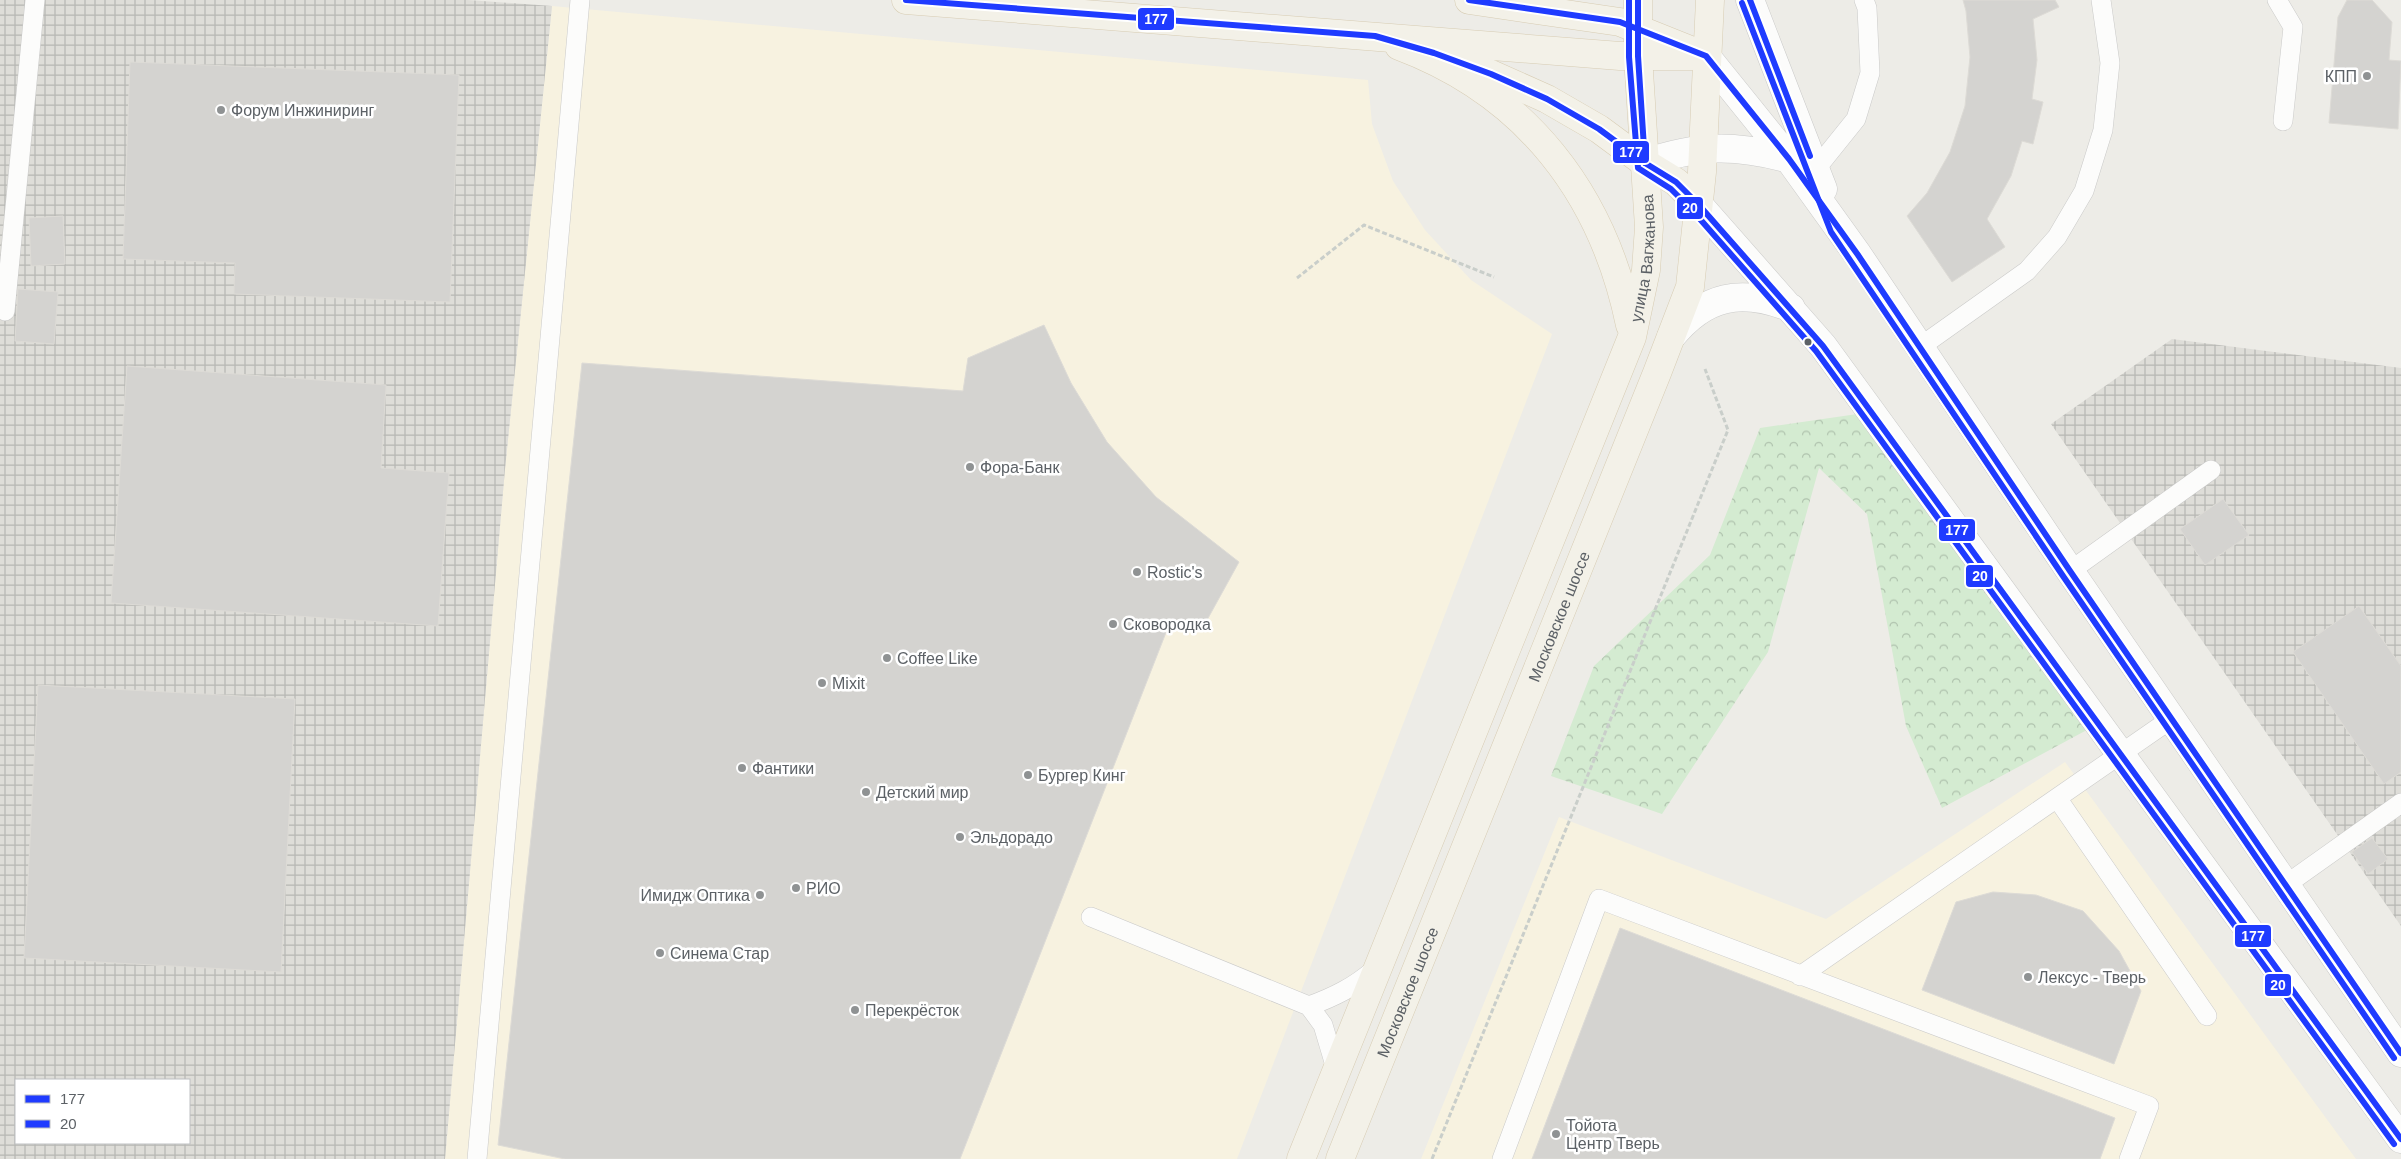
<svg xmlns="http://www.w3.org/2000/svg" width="2401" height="1159" font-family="Arial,sans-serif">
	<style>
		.commercial { fill: #f7f2e0 }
		.industrial { fill: url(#industrial-grid); fill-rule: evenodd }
		.park { fill: url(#park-crowns) }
		.building { fill: #d4d3d0; stroke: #dddbd6 }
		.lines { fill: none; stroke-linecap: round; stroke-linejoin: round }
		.service-casing { stroke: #cacac9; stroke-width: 20 }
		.tertiary-casing { stroke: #cacac9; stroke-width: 29 }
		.primary-casing { stroke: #d7ccb3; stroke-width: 29 }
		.path { stroke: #c9ceca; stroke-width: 3; stroke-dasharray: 5 2.5; stroke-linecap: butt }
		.service { stroke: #fcfcfb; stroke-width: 19 }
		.tertiary { stroke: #fcfcfb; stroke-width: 28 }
		.primary { stroke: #f3f1e8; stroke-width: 28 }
		.bus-1-casing { stroke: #fff; stroke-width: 10 }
		.bus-2-casing { stroke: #fff; stroke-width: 10 }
		.bus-1 { stroke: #1f3bff; stroke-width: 6 }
		.bus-2 { stroke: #1f3bff; stroke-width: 6 }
		.poi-dot { fill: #8f9293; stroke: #fff; stroke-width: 2 }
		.bus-dot { fill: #5c6166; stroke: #fff; stroke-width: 2 }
		.labels { text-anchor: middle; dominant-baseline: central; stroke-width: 5; stroke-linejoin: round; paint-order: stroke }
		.poi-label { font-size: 16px; fill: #5c6166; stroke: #fff; text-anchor: start }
		.street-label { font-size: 16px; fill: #5c6166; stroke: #fff }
		.line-badge { stroke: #fff; stroke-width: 2 }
		.badge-label { font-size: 14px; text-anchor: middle; font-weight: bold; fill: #fff }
	</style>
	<defs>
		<pattern id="industrial-grid" width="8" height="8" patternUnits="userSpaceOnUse" patternTransform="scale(1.25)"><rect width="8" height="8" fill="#deddd8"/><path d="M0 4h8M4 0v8" fill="none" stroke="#b7b7b3"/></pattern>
		<pattern id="park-crowns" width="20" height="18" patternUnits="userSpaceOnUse" patternTransform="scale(1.25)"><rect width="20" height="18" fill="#d4ebd1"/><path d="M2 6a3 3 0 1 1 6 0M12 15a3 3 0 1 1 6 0" fill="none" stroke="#afc2ad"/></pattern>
	</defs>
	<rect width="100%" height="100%" fill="#edece7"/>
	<path class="commercial" d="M 552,6 L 1368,80 L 1372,124 L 1393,181 L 1425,230 L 1471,280 L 1552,334 L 1237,1159 L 445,1159 L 505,469 Z
		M 2065,762 L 2356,1159 L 1421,1159 L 1559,817 L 1826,919 Z"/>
	<path class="industrial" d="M 0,0 L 468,0 L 552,6 L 505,469 L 445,1159 L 0,1159 ZM 16,1080 L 189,1080 L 189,1143 L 16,1143 Z
		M 2172,339 L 2401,368 L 2401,926 L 2051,424 Z"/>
	<path class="park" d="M 1885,410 L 2098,724 L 1942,808 L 1906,726 L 1867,514 L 1819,468 L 1768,652 L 1662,814 L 1551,776 L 1594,666 L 1710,555 L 1760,428 Z"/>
	<path class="building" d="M 1963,0 L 2055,0 L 2059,7 L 2033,19 L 2037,60 L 2032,99 L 2043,102 L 2033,144 L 2022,141 L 2011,176 L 1987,219 L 2005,247 L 1952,282 L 1907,216 L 1927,193 L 1950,152 L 1965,106 L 1970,57 L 1966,11 Z
		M 2347,0 L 2372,0 L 2392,22 L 2389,60 L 2401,61 L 2398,129 L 2329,123 L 2338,17 Z
		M 130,62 L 459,75 L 450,302 L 234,294 L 235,263 L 123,259 Z
		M 63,216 L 65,264 L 31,266 L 29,218 Z
		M 18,289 L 58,292 L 54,344 L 15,341 Z
		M 1044,325 L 1071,383 L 1107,442 L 1156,497 L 1239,562 L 1201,631 L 1167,630 L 960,1159 L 565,1159 L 498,1145 L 582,363 L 963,391 L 968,358 Z
		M 127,366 L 386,385 L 381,468 L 449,473 L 438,626 L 111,603 Z
		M 2223,499 L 2249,535 L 2205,565 L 2180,529 Z
		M 2359,606 L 2401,666 L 2401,772 L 2384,784 L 2293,652 Z
		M 38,685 L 295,699 L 281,972 L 24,958 Z
		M 2372,838 L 2388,859 L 2368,874 L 2352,852 Z
		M 1993,892 L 2036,895 L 2083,911 L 2119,951 L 2141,991 L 2114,1064 L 1922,990 L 1956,902 Z
		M 1620,928 L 2115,1118 L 2100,1159 L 1532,1159 Z"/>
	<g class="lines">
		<g class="service-casing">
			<path id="service" d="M 2277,0 L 2293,27 L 2283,121
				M 1815,170 L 1856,119 L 1870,73 L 1867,8 L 1864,0
				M 5,311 L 35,0
				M 1920,347 L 2027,271 L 2057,237 L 2084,191 L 2103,130 L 2110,63 L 2101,0
				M 2070,571 L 2211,470
				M 2057,798 L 2207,1016
				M 2287,884 L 2401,803
				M 1091,917 L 1309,1006 L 1323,1025 L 1337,1072
				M 1800,976 L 2171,719
				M 1309,1006 C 1334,997 1354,987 1375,969
				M 477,1159 L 580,0
				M 1502,1159 L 1599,899 L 2149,1106 L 2129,1159"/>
		</g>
		<g class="tertiary-casing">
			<path id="tertiary" d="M 1750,0 L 1823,189
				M 1706,56 L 1789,159 L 1858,255 L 2070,571 L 2401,1053
				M 1645,163 C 1697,145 1735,144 1789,159
				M 1698,204 L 1823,346 L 2401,1139
				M 1671,337 C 1705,295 1741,288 1791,308"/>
		</g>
		<g class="primary-casing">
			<g id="primary">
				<path d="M 906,0 L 1620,56 L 1706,56"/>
				<path d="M 1469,0 L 1620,22 L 1695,52"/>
				<path d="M 1399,46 C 1527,94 1603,194 1630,325"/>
				<path d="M 1460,63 L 1491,74 L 1547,99 L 1599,129 L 1645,163 L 1676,182 L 1698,204"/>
				<path id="s1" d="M 1301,1159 L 1632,337 L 1646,270 L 1649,227 L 1638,56 L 1638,0"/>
				<path id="s2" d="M 1340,1159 L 1657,373 L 1690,287 L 1702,172 L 1710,0"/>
			</g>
		</g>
		<path class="path" d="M 1297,278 L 1364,225 L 1494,277
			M 1432,1159 L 1728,430 L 1705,369"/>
		<use href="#service" class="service"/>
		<use href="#tertiary" class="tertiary"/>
		<use href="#primary" class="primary"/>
		<g class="bus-1-casing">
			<path id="bus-1" d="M 906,0 L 1375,36 L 1434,53 L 1491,74 L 1547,99 L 1599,129 L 1645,163 L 1676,182 L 1698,204 L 1823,346 L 2401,1139
				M 1469,0 L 1620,22 L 1706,56 L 1789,159 L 1858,255 L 2070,571 L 2401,1053
				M 1638,0 L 1638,56 L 1645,163
				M 1750,0 L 1810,156"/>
		</g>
		<g class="bus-2-casing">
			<path id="bus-2" d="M 1629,0 L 1629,57 L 1638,168 L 1671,189 L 1692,210 L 1816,351 L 2394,1144
				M 1742,3 L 1831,232 L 2063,576 L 2394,1058"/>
		</g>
		<use href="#bus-1" class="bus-1"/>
		<use href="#bus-2" class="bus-2"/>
	</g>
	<g class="poi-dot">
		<circle cx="2367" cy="76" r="5"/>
		<circle cx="221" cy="110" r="5"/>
		<circle cx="970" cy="467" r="5"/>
		<circle cx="1137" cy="572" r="5"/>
		<circle cx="1113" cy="624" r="5"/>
		<circle cx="887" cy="658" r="5"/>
		<circle cx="822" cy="683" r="5"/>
		<circle cx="742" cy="768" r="5"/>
		<circle cx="1028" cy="775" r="5"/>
		<circle cx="866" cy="792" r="5"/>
		<circle cx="960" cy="837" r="5"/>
		<circle cx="796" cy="888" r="5"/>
		<circle cx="760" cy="895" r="5"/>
		<circle cx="660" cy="953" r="5"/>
		<circle cx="2028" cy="977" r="5"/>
		<circle cx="855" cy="1010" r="5"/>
		<circle cx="1556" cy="1134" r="5"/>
	</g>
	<circle class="bus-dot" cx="1808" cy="342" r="4.5"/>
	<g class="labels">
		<g class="poi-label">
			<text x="2357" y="76" text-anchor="end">КПП</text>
			<text x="231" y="110">Форум Инжиниринг</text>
			<text x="980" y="467">Фора-Банк</text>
			<text x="1147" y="572">Rostic's</text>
			<text x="1123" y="624">Сковородка</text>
			<text x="897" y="658">Coffee Like</text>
			<text x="832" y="683">Mixit</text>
			<text x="752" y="768">Фантики</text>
			<text x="1038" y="775">Бургер Кинг</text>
			<text x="876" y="792">Детский мир</text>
			<text x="970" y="837">Эльдорадо</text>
			<text x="806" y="888">РИО</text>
			<text x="750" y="895" text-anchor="end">Имидж Оптика</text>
			<text x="670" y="953">Синема Стар</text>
			<text x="2038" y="977">Лексус - Тверь</text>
			<text x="865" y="1010">Перекрёсток</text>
			<text x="1566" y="1125">Тойота<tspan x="1566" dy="18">Центр Тверь</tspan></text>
		</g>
		<g class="street-label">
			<text stroke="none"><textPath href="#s1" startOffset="966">улица Вагжанова</textPath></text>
			<text stroke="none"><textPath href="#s2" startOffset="585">Московское шоссе</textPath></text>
			<text stroke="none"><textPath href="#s2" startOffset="180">Московское шоссе</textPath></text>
		</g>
	</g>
	<g class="line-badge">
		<rect x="1137" y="7" width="38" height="24" rx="5" fill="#1f3bff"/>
		<rect x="1612" y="140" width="38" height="24" rx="5" fill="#1f3bff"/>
		<rect x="1676" y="196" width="28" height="24" rx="5" fill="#1f3bff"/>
		<rect x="1938" y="518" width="38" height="24" rx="5" fill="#1f3bff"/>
		<rect x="1965" y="564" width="29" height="24" rx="5" fill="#1f3bff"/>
		<rect x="2234" y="924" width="38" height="24" rx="5" fill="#1f3bff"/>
		<rect x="2264" y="973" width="28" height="24" rx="5" fill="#1f3bff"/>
	</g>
	<g class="badge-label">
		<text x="1156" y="24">177</text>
		<text x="1631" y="157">177</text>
		<text x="1690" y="213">20</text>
		<text x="1957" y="535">177</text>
		<text x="1980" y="581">20</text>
		<text x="2253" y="941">177</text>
		<text x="2278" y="990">20</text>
	</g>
	<rect x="15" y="1079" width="175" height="65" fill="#ffffff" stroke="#bec0c2"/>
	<rect x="25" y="1095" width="25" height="8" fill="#1f3bff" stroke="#bec0c2"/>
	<text x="60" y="1104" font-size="15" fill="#5c6166">177</text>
	<rect x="25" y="1120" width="25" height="8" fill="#1f3bff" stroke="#bec0c2"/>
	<text x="60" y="1129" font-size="15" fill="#5c6166">20</text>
</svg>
